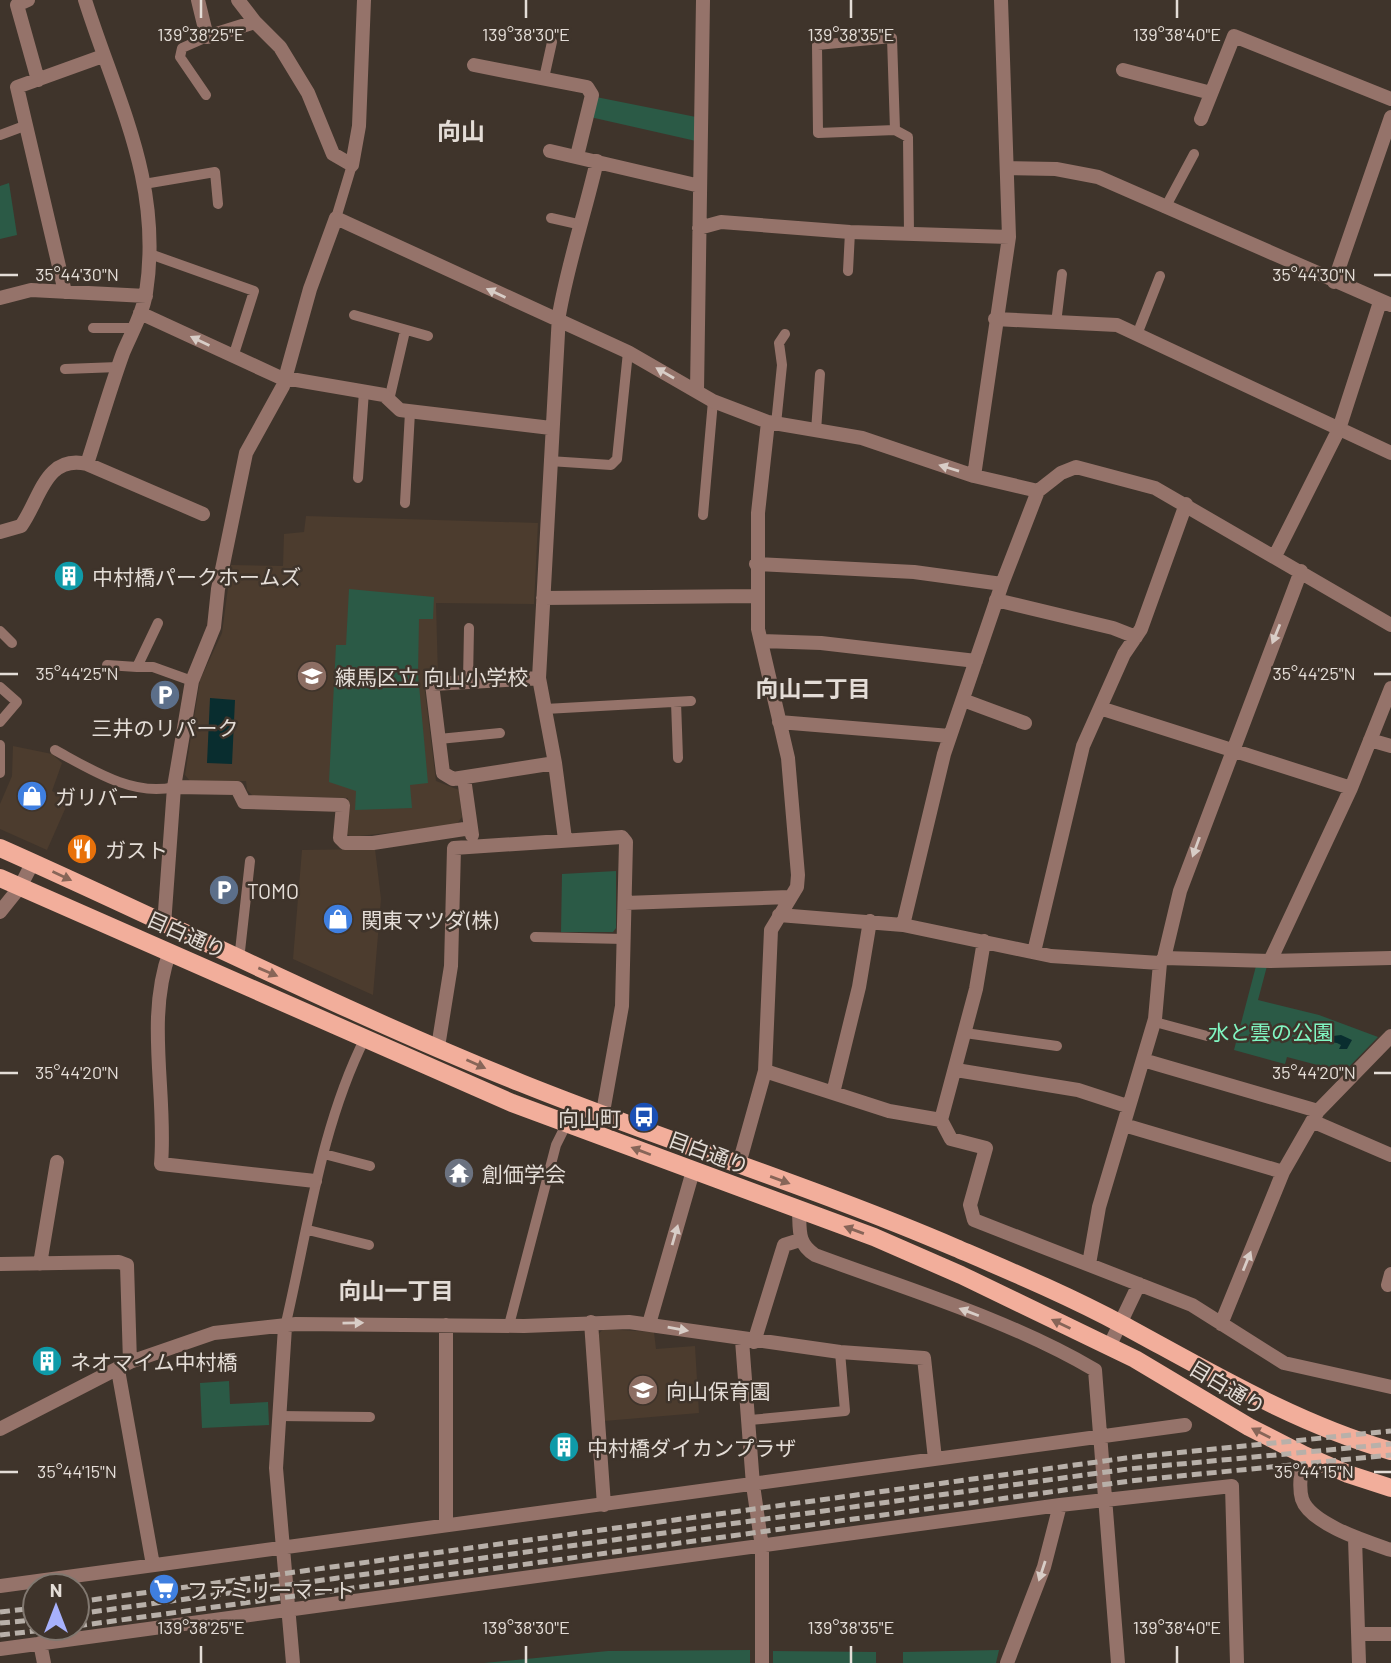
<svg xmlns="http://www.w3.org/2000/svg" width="1391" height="1663" font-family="Barlow,'Noto Sans JP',sans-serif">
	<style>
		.built { fill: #4c3c2e }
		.green { fill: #2b5a46 }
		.water { fill: #092d2f }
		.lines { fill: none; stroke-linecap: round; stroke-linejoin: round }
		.service { stroke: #95736a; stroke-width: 10 }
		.minor { stroke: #95736a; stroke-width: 14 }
		.primary { stroke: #f2ae9b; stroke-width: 18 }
		.rail { stroke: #b8b0a9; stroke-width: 5; stroke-dasharray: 10 5; stroke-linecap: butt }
		.oneway { fill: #d8cdc7 }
		.oneway2 { fill: #876558 }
		.ticks { fill: none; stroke: #e4ddd7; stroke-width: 2.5 }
		.labels { text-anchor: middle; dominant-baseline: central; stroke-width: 5; stroke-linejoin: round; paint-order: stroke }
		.poi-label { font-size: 21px; fill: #e4ddd7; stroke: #3f342b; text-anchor: start }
		.street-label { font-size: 21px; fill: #e4ddd7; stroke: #3f342b }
		.park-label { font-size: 21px; fill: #81f6c2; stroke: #3f342b }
		.neighbourhood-label { font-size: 23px; font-weight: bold; fill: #e4ddd7; stroke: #3f342b }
		.quarter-label { font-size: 24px; font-weight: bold; fill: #e4ddd7; stroke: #3f342b }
		.ticks-label { font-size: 18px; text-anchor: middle; fill: #e4ddd7; stroke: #3f342b; stroke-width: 5; stroke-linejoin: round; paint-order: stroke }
	</style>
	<rect width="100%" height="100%" fill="#3f342b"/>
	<path class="built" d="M 306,516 L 538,523 L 534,604 L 436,603 L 438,677 L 423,676 L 436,781 L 459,790 L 462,817 L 456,825 L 351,837 L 346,833 L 348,798 L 253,796 L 247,790 L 246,781 L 190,781 L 185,775 L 200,680 L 222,633 L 231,565 L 283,566 L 284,534 L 304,532 Z
		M 13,746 L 52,754 L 62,763 L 52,791 L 69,800 L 47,850 L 0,829 L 0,804 L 12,776 Z
		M 375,849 L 381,899 L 373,995 L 293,959 L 302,850 Z
		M 603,1329 L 654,1332 L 656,1349 L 695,1346 L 699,1413 L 604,1421 L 597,1336 Z"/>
	<path class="green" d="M 596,97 L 696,117 L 696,141 L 590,117 Z
		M 9,183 L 17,235 L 0,239 L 0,186 Z
		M 349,589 L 434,597 L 433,619 L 419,619 L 418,674 L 428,783 L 410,785 L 412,808 L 355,810 L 356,791 L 329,782 L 336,645 L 346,645 Z
		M 616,871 L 616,928 L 613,932 L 561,932 L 562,874 Z
		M 1256,966 L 1267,966 L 1258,1000 L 1319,1015 L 1378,1037 L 1344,1072 L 1287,1057 L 1285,1064 L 1234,1050 Z
		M 229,1381 L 230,1404 L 268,1402 L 269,1425 L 202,1428 L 200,1383 Z
		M 750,1650 L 750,1663 L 484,1663 L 608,1651 Z
		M 999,1650 L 996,1663 L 903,1663 L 903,1652 Z
		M 773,1651 L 876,1652 L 876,1663 L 773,1663 Z"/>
	<path class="water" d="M 210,698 L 235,700 L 232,764 L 207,763 Z
		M 1341,1035 L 1352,1040 L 1347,1049 L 1339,1049 L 1341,1045 L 1337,1043 L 1310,1039 Z"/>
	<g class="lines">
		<path class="service" d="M 544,78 L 552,42
			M 206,95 L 180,57 L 182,48 L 207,37
			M 895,130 L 892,38 L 817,45 L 818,133 L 895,130 L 908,137 L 909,234
			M 0,135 L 27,125
			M 144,184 L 215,172 L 218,204
			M 1165,208 L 1194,154
			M 336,218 L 352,165
			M 551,218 L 582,225
			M 150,254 L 254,291 L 233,357
			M 848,271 L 850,232
			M 354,315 L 428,336
			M 1056,323 L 1062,274
			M 93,328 L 133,328
			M 1138,332 L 1160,276
			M 65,369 L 118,367
			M 389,400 L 405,331
			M 776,424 L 782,365 L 779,343 L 785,334
			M 816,431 L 820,374
			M 549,461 L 611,465 L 617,459 L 628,352
			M 358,478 L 364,391
			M 405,503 L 410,412
			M 703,515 L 713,401
			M 0,631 L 12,643
			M 107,665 L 137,667 L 158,623
			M 137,667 L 153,667 L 192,681
			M 468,680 L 469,628
			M 0,687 L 17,702 L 0,722
			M 676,702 L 678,758
			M 545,709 L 691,701
			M 439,739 L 500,733
			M 0,745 L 0,773
			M 55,750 C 90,769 133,797 174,787
			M 535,937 L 624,939
			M 239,960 L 250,861
			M 1155,1022 L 1207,1036
			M 965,1033 L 1057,1046
			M 324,1154 L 370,1166
			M 308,1230 L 369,1245
			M 509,1325 L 556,1145 L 567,1123
			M 285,1327 C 308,1230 320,1128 365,1038
			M 278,1416 L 370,1417
			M 750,1420 L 845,1411 L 840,1352"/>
		<path class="minor" d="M 28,0 L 17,5 L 38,80
			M 85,0 C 117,101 163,183 146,293 C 143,313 131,334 123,353 C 110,389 99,427 87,464
			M 198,0 L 207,37 L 255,22
			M 238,0 L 255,22 L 280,47 L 308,93 L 333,154 L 352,165 L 359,126 L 364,0
			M 474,65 L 587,87 L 592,95 L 577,156
			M 1123,70 L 1211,93
			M 1201,119 L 1234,36 L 1391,99
			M 550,151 L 700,186
			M 1008,168 L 1056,169 L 1098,177 L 1391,305
			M 699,228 L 721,222 L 850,232 L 1009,237
			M 1334,282 L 1391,117
			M 65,292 L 17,87 L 103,56
			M 0,298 L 31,290 L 146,296
			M 140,313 L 279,377 L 384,395 L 400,410 L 551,428
			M 995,319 L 1117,325 L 1391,453
			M 697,391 L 703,0
			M 974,476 L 1009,237 L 1001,0
			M 0,532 L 21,526 C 40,500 45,454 87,464 L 203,514
			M 1275,556 L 1339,429 L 1380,302
			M 756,564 L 914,572 L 1002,584
			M 543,598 L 757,596
			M 996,600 L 1113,628 L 1136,637
			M 761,641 L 821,643 L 976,661
			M 539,678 L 432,684 L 443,773 L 453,779 L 555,763
			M 963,700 L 1025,723
			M 1100,708 L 1351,788
			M 779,722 L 950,736
			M 1370,740 L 1391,746
			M 464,778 L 472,835
			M 174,787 L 237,788 L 244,802 L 343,805 L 340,838 L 345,843 L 373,843 L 471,828
			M 565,839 L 555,763 L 539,678 L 559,315 C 568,263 585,213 597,161
			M 625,903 L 789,897
			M 0,912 L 20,887 L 33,862
			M 779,915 L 903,925 L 1051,956 L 1160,963
			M 164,925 L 174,787 L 192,681 L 214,627 L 218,589 L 246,453 L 283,386 L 310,289 L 336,218 L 628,352 L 713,401 L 768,422 L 862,438 L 974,476 L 1038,491
			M 903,925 L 944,754 L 1002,584 L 1038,491 L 1061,473 L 1076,467 L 1155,488 L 1391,625
			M 984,941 L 976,989 L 941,1120 L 951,1139 L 986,1148 L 970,1205 L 974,1220 L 1192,1305 L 1284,1363 L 1391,1387
			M 170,951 C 145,1019 167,1094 161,1164 L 315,1181
			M 1034,952 L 1083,746 L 1124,654 L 1141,629 L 1186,504
			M 1164,958 L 1270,961 L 1391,958
			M 1270,961 L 1351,788 L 1391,688
			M 438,1047 L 451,966 L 454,848 L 622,837 L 626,842 L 622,1006 L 603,1112
			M 1143,1060 L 1318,1111
			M 956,1070 L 1078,1090 L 1127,1106
			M 765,1071 L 889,1111 L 941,1120
			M 833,1093 L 859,987 L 870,921
			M 1312,1121 L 1391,1155
			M 1124,1125 L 1283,1172
			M 739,1164 L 765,1071 L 771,930 L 797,887 L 798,875 L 788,758 L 758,629 L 758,513 L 768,422
			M 799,1210 C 800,1231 797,1243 815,1255 C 909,1290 1008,1319 1095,1370 L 1118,1663
			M 0,1264 L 119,1262 L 127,1265 L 130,1362
			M 40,1264 L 57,1162
			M 1089,1264 L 1099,1207 L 1155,1019 L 1160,963 L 1164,958 L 1180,891 L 1301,571
			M 1388,1285 L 1391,1274
			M 591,1322 L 604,1505
			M 649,1324 L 693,1171
			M 1221,1324 L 1283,1172 L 1318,1111 L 1391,1036
			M 446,1325 L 446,1525
			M 285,1327 L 276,1468 L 293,1663
			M 742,1340 L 753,1485 L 762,1547 L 762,1663
			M 754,1342 L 784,1245 L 800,1240
			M 1109,1347 L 1139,1284
			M 118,1370 L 153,1565
			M 0,1429 L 130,1362 L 214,1333 L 296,1324 L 524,1326 L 629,1322 L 840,1352 L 924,1358 L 935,1459
			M 1304,1455 C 1302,1468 1298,1485 1302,1499 C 1310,1524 1368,1542 1391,1550
			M 1355,1538 L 1359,1663
			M 0,1586 L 1185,1425
			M 1359,1634 L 1391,1634
			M 40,1643 L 44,1663
			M 0,1649 L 1060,1505 L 1232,1486 L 1237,1663
			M 1007,1663 L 1044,1567 L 1060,1505"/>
		<path class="primary" d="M 0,848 C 174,925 344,1012 521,1083 C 665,1141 814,1187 956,1248 C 1012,1272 1069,1296 1123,1325 C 1210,1372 1295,1423 1391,1451
			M 0,878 L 512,1103 L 874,1237 L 961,1275 L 1135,1359 L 1249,1427 L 1304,1455 L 1348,1474 L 1391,1488"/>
		<path class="rail" d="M 77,1602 L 1126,1458 L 1391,1431
			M 0,1612 L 35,1608
			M 77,1614 L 1128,1469 L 1391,1444
			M 0,1623 L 35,1620
			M 77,1626 L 1130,1481 L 1391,1455
			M 0,1635 L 61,1628"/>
	</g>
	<defs><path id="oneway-solid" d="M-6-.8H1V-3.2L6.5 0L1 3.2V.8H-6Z" transform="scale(1.75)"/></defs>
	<g class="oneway">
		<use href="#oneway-solid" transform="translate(496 293) rotate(-155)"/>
		<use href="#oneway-solid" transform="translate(200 341) rotate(-154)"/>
		<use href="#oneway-solid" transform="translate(665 373) rotate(-150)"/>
		<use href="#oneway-solid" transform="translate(949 468) rotate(-163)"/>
		<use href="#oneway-solid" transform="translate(1276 634) rotate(112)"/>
		<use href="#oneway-solid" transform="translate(1196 847) rotate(110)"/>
		<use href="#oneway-solid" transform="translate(675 1235) rotate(-74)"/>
		<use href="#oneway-solid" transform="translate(1247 1261) rotate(-68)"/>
		<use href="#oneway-solid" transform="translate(969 1312) rotate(-159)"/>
		<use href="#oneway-solid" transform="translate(353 1323) rotate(-1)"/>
		<use href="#oneway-solid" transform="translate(678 1329) rotate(10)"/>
		<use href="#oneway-solid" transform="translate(1042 1571) rotate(108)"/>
	</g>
	<g class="oneway2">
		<use href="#oneway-solid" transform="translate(62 876) rotate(25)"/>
		<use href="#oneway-solid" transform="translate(268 972) rotate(23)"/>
		<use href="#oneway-solid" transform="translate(476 1064) rotate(24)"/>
		<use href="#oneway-solid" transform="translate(641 1151) rotate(-159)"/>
		<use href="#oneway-solid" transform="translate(780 1180) rotate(20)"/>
		<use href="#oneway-solid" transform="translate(854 1230) rotate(-160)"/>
		<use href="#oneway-solid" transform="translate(1061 1324) rotate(-154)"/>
		<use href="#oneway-solid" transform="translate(1261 1433) rotate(-153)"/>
	</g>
	<path class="ticks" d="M 201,0 L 201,18M 526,0 L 526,18M 851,0 L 851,18M 1177,0 L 1177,18M 0,275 L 18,275M 1374,275 L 1391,275M 0,674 L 18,674M 1374,674 L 1391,674M 0,1073 L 18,1073M 1374,1073 L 1391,1073M 0,1472 L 18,1472M 1374,1472 L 1391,1472M 201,1646 L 201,1663M 526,1646 L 526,1663M 851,1646 L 851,1663M 1177,1646 L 1177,1663"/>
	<defs>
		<g id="building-disc" transform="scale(1.575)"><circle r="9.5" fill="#0f9aa8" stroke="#3f342b"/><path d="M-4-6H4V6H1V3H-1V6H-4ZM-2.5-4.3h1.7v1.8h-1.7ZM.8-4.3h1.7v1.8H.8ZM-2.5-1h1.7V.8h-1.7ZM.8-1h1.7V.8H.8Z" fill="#fff"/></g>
		<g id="school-disc" transform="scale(1.575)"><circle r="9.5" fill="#8d6e63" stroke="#3f342b"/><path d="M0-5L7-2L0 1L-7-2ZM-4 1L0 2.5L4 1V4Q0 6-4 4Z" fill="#fff"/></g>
		<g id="parking-disc" transform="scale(1.575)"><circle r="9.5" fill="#5c6f8a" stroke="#3f342b"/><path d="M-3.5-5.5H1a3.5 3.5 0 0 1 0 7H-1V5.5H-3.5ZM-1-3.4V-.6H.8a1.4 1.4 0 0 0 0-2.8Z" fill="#fff"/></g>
		<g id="shop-disc" transform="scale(1.575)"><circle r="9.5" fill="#3f7fe0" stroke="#3f342b"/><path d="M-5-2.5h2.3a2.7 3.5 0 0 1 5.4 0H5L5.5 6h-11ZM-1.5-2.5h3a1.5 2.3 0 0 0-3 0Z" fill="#fff"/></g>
		<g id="restaurant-disc" transform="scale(1.575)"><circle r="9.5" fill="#e8710a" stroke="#3f342b"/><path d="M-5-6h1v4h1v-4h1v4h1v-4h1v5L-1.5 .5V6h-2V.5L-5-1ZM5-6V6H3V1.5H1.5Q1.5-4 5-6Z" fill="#fff"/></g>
		<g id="bus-disc" transform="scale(1.575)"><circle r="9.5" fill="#1a4fb4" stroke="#3f342b"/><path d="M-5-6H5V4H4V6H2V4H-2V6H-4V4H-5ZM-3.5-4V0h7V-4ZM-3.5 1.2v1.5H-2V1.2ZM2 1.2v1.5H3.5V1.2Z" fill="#fff"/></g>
		<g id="temple-disc" transform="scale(1.575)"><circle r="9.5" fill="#6b7280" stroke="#3f342b"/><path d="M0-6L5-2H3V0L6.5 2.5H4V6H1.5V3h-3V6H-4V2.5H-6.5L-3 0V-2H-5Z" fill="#fff"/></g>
		<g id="supermarket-disc" transform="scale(1.575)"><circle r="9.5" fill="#3f7fe0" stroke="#3f342b"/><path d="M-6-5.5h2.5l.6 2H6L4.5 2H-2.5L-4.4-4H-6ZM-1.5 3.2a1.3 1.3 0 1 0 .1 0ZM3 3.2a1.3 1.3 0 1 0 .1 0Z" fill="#fff"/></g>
	</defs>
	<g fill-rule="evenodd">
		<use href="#building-disc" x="69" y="576"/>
		<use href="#school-disc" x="312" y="676"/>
		<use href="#parking-disc" x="165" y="695"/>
		<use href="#shop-disc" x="32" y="796"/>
		<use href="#restaurant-disc" x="82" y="849"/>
		<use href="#parking-disc" x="224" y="890"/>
		<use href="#shop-disc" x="338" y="919"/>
		<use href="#bus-disc" x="644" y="1117"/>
		<use href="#temple-disc" x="459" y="1173"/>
		<use href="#building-disc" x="47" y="1361"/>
		<use href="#school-disc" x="643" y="1390"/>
		<use href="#building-disc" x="564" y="1447"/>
		<use href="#supermarket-disc" x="164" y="1589"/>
	</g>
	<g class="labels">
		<g class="poi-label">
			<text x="92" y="576">中村橋パークホームズ</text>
			<text x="335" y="676">練馬区立 向山小学校</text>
			<text x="165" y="727" text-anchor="middle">三井のリパーク</text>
			<text x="55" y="796">ガリバー</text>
			<text x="105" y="849">ガスト</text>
			<text x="247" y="890">TOMO</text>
			<text x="361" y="919">関東マツダ(株)</text>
			<text x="621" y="1117" text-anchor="end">向山町</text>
			<text x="482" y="1173">創価学会</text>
			<text x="70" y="1361">ネオマイム中村橋</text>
			<text x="666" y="1390">向山保育園</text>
			<text x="587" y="1447">中村橋ダイカンプラザ</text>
			<text x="187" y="1589">ファミリーマート</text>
		</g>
		<g class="street-label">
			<text transform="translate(187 934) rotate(24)">目白通り</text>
			<text transform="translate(709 1152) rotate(20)">目白通り</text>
			<text transform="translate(1228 1387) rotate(31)">目白通り</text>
		</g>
		<g class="park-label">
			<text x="1271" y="1031">水と雲の公園</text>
		</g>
		<g class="neighbourhood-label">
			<text x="813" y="688">向山二丁目</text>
			<text x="396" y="1290">向山一丁目</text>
		</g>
		<g class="quarter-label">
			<text x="461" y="130">向山</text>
		</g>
	</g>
	<g class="ticks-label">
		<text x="201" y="41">139°38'25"E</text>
		<text x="526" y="41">139°38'30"E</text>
		<text x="851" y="41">139°38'35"E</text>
		<text x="1177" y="41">139°38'40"E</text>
		<text x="77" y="281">35°44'30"N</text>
		<text x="1314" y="281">35°44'30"N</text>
		<text x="77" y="680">35°44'25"N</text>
		<text x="1314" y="680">35°44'25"N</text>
		<text x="77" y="1079">35°44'20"N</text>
		<text x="1314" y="1079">35°44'20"N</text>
		<text x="77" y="1478">35°44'15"N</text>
		<text x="1314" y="1478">35°44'15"N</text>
		<text x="201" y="1634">139°38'25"E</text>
		<text x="526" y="1634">139°38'30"E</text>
		<text x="851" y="1634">139°38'35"E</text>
		<text x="1177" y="1634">139°38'40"E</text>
	</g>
	<g transform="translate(56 1607)"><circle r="33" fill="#3f342b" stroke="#817870" stroke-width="2"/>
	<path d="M0-5L12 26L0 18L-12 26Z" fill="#a7b1fc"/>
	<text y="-10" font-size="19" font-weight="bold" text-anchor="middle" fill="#e4ddd7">N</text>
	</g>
</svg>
